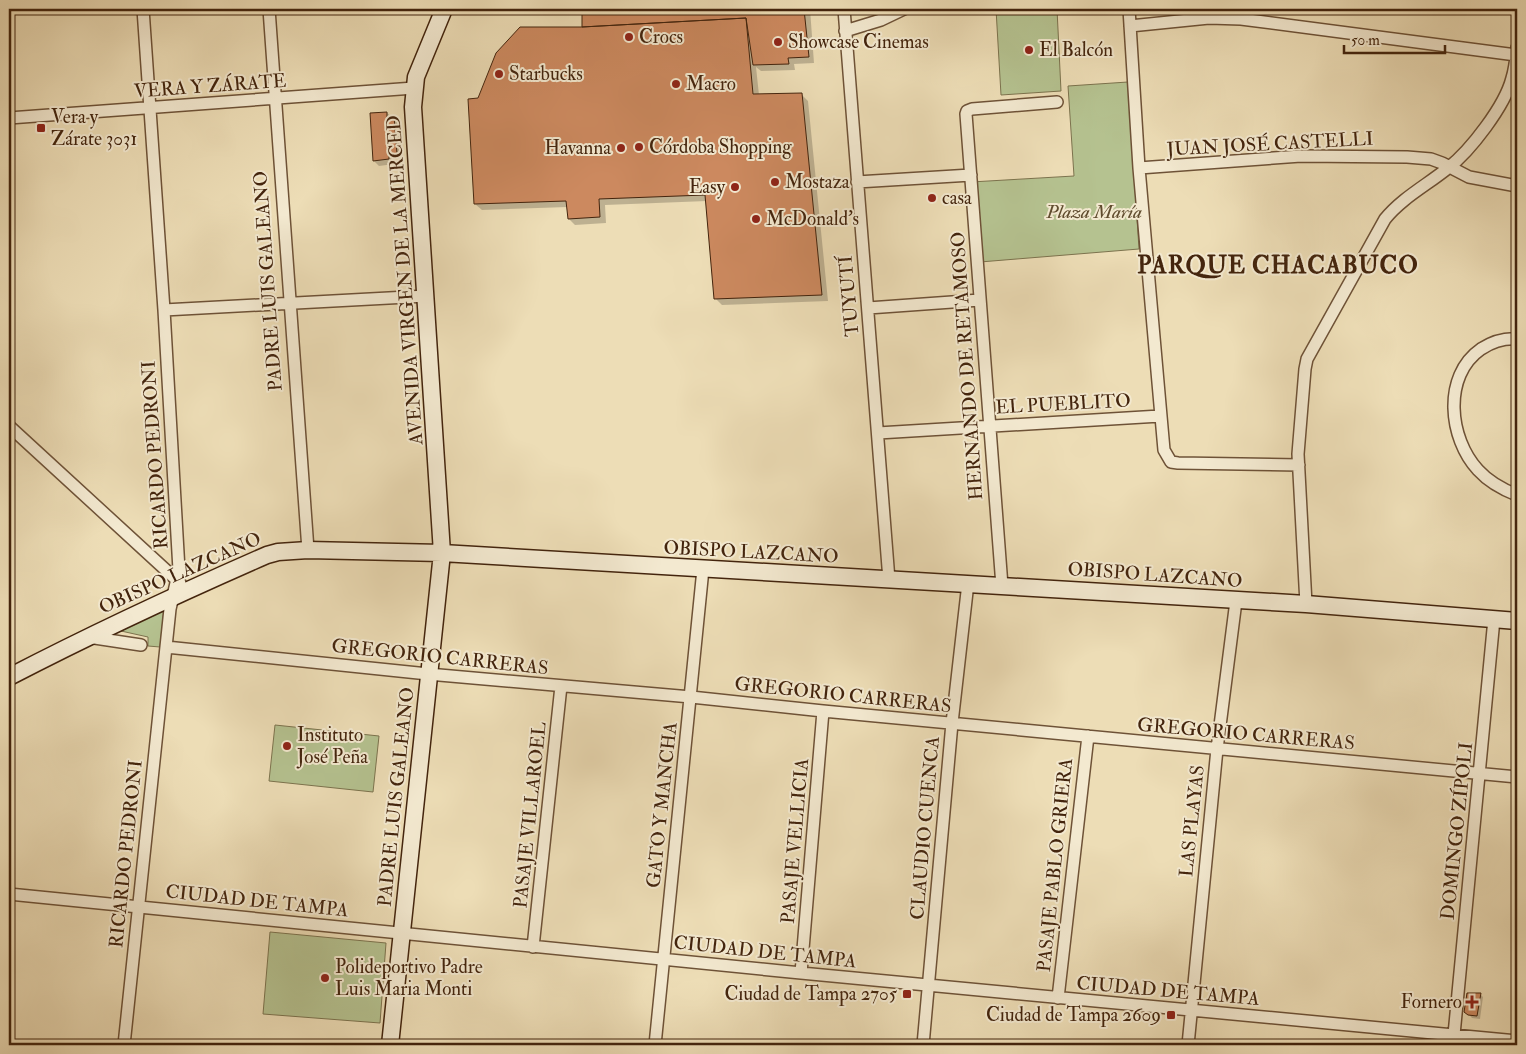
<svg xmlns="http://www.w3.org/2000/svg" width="1526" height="1054" font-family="'IM FELL Double Pica',serif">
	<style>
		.green { fill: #b5c290; stroke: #7c734e }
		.shadow { fill: #0003 }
		.building { fill: #cc895f; stroke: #43240d }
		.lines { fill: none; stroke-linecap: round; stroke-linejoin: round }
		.minor-casing { stroke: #6e5237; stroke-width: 14 }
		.secondary-casing { stroke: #43240d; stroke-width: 19 }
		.minor { stroke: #f3e9d0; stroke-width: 11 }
		.secondary { stroke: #f3e9d0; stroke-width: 16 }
		.poi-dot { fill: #8f2418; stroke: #f3e9d0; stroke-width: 2 }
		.labels { text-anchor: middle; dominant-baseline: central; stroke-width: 4; stroke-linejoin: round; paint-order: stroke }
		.poi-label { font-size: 19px; fill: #43240d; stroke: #f3e9d0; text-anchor: start }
		.street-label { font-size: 19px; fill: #43240d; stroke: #f3e9d0 }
		.park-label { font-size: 19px; font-style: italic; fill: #604c2e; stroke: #f3e9d0 }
		.district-label { font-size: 24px; font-weight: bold; letter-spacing: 1px; fill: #43240d; stroke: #f3e9d0 }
	</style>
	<rect width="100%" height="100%" fill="#edddb6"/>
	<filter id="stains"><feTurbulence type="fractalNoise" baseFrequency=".004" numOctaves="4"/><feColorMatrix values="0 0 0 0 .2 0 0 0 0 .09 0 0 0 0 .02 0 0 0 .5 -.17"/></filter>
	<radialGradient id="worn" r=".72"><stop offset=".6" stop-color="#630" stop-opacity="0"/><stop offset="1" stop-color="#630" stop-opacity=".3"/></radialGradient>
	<path class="green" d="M 996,9 L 1057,9 L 1061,91 L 1001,95 Z
		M 1128,82 L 1139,249 L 980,262 L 971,182 L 1074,176 L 1068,86 Z
		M 164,609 L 160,647 L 148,646 L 148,637 L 121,631 Z
		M 275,725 L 379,736 L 373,792 L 269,781 Z
		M 270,932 L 386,943 L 380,1023 L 263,1014 Z"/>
	<path class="shadow" d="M 583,9 L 810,9 L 814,63 L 794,64 L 795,70 L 761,71 L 756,67 L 759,95 L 802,95 L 808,101 L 828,301 L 722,305 L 715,298 L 707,201 L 605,205 L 606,223 L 575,225 L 569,219 L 568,207 L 482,210 L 475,204 L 479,99 L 583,28 Z
		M 387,113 L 398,122 L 401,158 L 393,159 L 394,164 L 379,166 L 374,161 Z
		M 1480,994 L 1483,997 L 1480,1019 L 1472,1018 L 1466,1011 Z"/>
	<path class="building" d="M 582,9 L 804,9 L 809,57 L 788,58 L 789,64 L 753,65 L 746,18 L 582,27 Z
		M 746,18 L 753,94 L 802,93 L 822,295 L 714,299 L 705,195 L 599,199 L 600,217 L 568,219 L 566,201 L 474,204 L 468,99 L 478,98 L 496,53 L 520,27 L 582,27 Z
		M 387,112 L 387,117 L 394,116 L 397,154 L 389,154 L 389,159 L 373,161 L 370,113 Z
		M 1467,993 L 1481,993 L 1477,1016 L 1468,1015 L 1464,1012 Z"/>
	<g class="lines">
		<g class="minor-casing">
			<path id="minor" d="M 269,9 L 308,550
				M 844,9 L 889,580
				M 1129,9 L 1139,168 L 1164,450 L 1171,462 L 1178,463 L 1299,465
				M 1130,26 L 1209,18 L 1241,19 L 1516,55
				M 845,31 L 881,20 L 904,9
				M 9,118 L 414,88
				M 1139,168 L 1301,156 L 1407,157 L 1431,159 L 1442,163 L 1469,177 L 1517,186
				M 857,182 L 971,175
				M 868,308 L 980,300
				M 164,310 L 426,296
				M 1517,339 C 1504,338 1492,342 1481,349 C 1442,376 1449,439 1478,470 C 1488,481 1504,490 1517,495
				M 9,426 L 180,583
				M 878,433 L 1160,416
				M 1002,586 L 966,114 L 967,111 L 972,109 L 1057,102
				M 1306,604 L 1298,454 L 1305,369 L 1307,359 L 1385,219 C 1402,198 1427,185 1448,168 C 1470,151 1505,106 1512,78 C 1515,69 1516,58 1517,48
				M 88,637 L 141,645
				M 166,647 L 428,674 L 691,697 L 823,711 L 1517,777
				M 9,894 L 801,973 L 1517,1041
				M 533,947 L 561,686
				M 801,973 L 823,711
				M 1058,998 L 1088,736
				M 124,1045 L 170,609 L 179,570 L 164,310 L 143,9
				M 655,1045 L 703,569
				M 923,1045 L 952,723 L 968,583
				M 1188,1045 L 1217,749 L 1236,601
				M 1453,1045 L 1494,619"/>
		</g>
		<g class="secondary-casing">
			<path id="secondary" d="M 9,677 C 94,633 180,593 267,555 L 278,552 L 308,550 L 442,553 L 1306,604 L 1517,621
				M 390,1045 L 442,553 L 413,107 L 416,77 L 444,9"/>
		</g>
		<use href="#minor" class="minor"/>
		<use href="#secondary" class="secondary"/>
	</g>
	<g class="poi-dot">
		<circle cx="629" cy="37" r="5"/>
		<circle cx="778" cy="42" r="5"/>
		<circle cx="1029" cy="50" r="5"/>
		<circle cx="499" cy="74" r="5"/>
		<circle cx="676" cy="84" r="5"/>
		<rect x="36" y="123" width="10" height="10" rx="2.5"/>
		<circle cx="639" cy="147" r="5"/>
		<circle cx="621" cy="148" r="5"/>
		<circle cx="775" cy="182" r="5"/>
		<circle cx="735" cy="187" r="5"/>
		<circle cx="932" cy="198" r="5"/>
		<circle cx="756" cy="219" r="5"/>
		<circle cx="287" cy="746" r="5"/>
		<circle cx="325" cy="978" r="5"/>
		<rect x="902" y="989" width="10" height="10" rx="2.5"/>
		<path d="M1469.5 994.5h5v5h5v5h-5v5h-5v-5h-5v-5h5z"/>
		<rect x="1166" y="1010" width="10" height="10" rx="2.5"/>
	</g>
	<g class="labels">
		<g class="poi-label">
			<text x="639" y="37">Crocs</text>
			<text x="788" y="42">Showcase Cinemas</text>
			<text x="1039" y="50">El Balcón</text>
			<text x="509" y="74">Starbucks</text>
			<text x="686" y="84">Macro</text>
			<text x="51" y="117">Vera y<tspan x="51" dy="22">Zárate 3031</tspan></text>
			<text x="649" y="147">Córdoba Shopping</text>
			<text x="611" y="148" text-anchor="end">Havanna</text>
			<text x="785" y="182">Mostaza</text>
			<text x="725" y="187" text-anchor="end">Easy</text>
			<text x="942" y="198">casa</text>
			<text x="766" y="219">McDonald's</text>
			<text x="297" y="735">Instituto<tspan x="297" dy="22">José Peña</tspan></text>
			<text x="335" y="967">Polideportivo Padre<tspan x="335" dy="22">Luis Maria Monti</tspan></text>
			<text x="897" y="994" text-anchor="end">Ciudad de Tampa 2705</text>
			<text x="1462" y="1002" text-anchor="end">Fornero</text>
			<text x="1161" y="1015" text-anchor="end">Ciudad de Tampa 2609</text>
		</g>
		<g class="street-label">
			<text transform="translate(210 86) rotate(-4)">VERA Y ZÁRATE</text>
			<text transform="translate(1270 144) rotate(-3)">JUAN JOSÉ CASTELLI</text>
			<text transform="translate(405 280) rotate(-94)">AVENIDA VIRGEN DE LA MERCED</text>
			<text transform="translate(268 281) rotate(-94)">PADRE LUIS GALEANO</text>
			<text transform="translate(849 296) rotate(-95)">TUYUTÍ</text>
			<text transform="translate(967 366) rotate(-94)">HERNANDO DE RETAMOSO</text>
			<text transform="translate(1063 404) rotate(-3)">EL PUEBLITO</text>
			<text transform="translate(155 455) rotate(-94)">RICARDO PEDRONI</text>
			<text transform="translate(751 552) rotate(3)">OBISPO LAZCANO</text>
			<text transform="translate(180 573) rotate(-24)">OBISPO LAZCANO</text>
			<text transform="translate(1155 575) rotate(4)">OBISPO LAZCANO</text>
			<text transform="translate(440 657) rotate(6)">GREGORIO CARRERAS</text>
			<text transform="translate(843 695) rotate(6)">GREGORIO CARRERAS</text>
			<text transform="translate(1246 734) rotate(5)">GREGORIO CARRERAS</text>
			<text transform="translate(396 797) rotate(-84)">PADRE LUIS GALEANO</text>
			<text transform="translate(662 805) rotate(-84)">GATO Y MANCHA</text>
			<text transform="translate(530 815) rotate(-84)">PASAJE VILLAROEL</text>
			<text transform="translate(1192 821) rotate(-84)">LAS PLAYAS</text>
			<text transform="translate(925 828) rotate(-85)">CLAUDIO CUENCA</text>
			<text transform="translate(1457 831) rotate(-84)">DOMINGO ZÍPOLI</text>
			<text transform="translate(795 841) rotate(-85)">PASAJE VELLICIA</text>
			<text transform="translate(126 854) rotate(-84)">RICARDO PEDRONI</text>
			<text transform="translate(1055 865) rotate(-84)">PASAJE PABLO GRIERA</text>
			<text transform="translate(257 901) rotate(6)">CIUDAD DE TAMPA</text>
			<text transform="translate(765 952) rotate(6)">CIUDAD DE TAMPA</text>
			<text transform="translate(1168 991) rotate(5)">CIUDAD DE TAMPA</text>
		</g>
		<g class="park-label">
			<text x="1094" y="212">Plaza María</text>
		</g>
		<g class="district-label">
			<text x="1278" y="265">PARQUE CHACABUCO</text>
		</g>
	</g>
	<rect width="1526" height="1054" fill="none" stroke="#edddb6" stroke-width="30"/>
	<rect x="10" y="10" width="1506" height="1034" fill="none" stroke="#43240d" stroke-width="2.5"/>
	<rect x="15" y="15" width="1496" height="1024" fill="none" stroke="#43240d"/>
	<path d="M1344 45v8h101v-8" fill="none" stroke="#43240d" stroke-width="2.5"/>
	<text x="1351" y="45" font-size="15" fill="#43240d" stroke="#f3e9d0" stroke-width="4" paint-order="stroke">50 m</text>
	<rect width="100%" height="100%" filter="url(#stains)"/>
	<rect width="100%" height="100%" fill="url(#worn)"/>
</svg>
